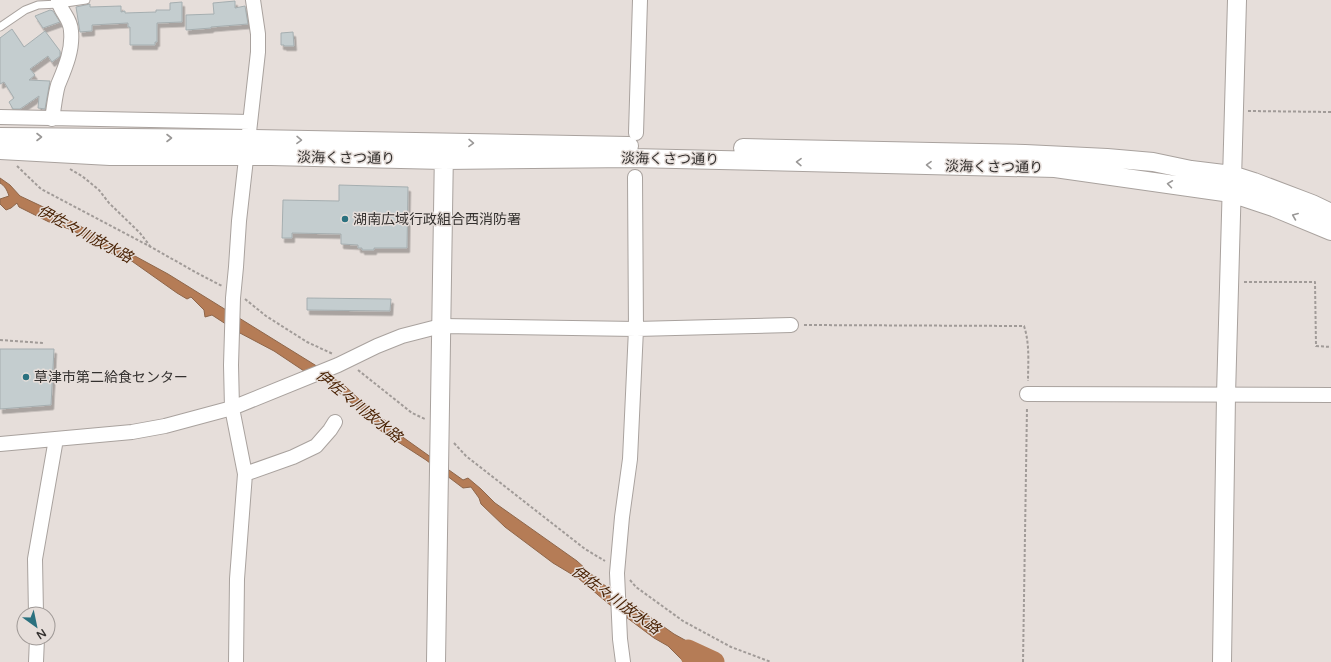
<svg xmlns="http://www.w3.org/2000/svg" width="1331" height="662" font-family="'Varela Round','Noto Sans JP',sans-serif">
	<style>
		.water { fill: #b57c56; stroke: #8e664a }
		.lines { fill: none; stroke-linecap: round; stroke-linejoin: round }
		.river { stroke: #b57c56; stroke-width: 21 }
		.building { fill: #c4cdcf; stroke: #a5aeb0; filter: url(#shadow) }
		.service-casing { stroke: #a9a29e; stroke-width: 9 }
		.minor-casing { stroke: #a9a29e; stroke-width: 16 }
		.tertiary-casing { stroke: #a9a29e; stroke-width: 20 }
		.path { stroke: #a19b98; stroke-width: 2; stroke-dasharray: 3 2; stroke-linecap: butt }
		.service { stroke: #fff; stroke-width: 7 }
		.minor { stroke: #fff; stroke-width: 14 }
		.tertiary { stroke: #fff; stroke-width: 18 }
		.oneway { stroke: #9a9897 }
		.poi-dot { fill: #2b717f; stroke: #e6deda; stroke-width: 1.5 }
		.labels { text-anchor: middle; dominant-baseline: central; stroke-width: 3; stroke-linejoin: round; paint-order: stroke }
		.street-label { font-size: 14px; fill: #34312f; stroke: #e6deda }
		.poi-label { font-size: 14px; fill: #34312f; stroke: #e6deda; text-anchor: start }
		.water-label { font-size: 15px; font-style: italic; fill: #4a2305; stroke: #e6deda }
	</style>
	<defs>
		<filter id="shadow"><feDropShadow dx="2.5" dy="4.5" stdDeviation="0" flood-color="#0004"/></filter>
	</defs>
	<rect width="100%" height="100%" fill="#e6deda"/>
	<path class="water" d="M 0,178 L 10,185 L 20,196 L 56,213 L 168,274 L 315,365 L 346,387 L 377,416 L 386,421 L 390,428 L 463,480 L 468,478 L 481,489 L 495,503 L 577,561 L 600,582 L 674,634 L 712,655 L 711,662 L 684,662 L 668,646 L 654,638 L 610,605 L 578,578 L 553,563 L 505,527 L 481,504 L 479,498 L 471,487 L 463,488 L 426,460 L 378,429 L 365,412 L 350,402 L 326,381 L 304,371 L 274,351 L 238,332 L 212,315 L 205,317 L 204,310 L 191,297 L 187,299 L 177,293 L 126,257 L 113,254 L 72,230 L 49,222 L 19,207 L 17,203 L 11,208 L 6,210 L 0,204 L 0,199 L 9,196 C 7,190 5,186 0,183 Z"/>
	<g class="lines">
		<path class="river" d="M 694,662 L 688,650 L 714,662"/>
	</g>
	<path class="building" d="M 235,1 L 235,8 L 245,6 L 248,24 L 211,27 L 211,28 L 186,30 L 186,15 L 214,14 L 213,3 Z
		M 182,2 L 182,22 L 157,23 L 157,42 L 155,42 L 155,45 L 130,45 L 130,27 L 128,27 L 128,23 L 92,25 L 92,31 L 80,32 L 76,7 L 90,4 L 90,7 L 121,6 L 121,12 L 125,11 L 125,13 L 156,12 L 156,10 L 170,10 L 170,3 Z
		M 50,10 L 53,11 L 60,22 L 43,28 L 35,16 Z
		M 12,29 L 24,47 L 45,31 L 60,51 L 60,56 L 52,62 L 48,56 L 30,69 L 35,75 L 29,80 L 50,81 L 45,109 L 38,108 L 39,96 L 20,109 L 13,109 L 9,102 L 14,98 L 4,82 L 0,84 L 0,38 Z
		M 293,32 L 294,46 L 284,46 L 284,45 L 281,45 L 281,33 Z
		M 339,185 L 408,187 L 407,248 L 374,248 L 374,250 L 362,250 L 362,248 L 358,248 L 358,245 L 341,244 L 341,234 L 292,233 L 292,238 L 282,238 L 283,200 L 339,201 Z
		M 307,298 L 391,299 L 390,311 L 307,310 Z
		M 0,349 L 54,349 L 51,405 L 0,409 Z"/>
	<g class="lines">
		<g class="service-casing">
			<path id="service" d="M 0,27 L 25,10 L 38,5 L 59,4 L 86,0"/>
		</g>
		<g class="minor-casing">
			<path id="minor" d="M 0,117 L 250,122
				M 52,119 C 54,108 55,95 58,85 C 65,68 73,50 71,31 C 71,19 60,11 58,0
				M 636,133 L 640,0
				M 1027,394 L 1331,395
				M 0,444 L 132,432 L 165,426 L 232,408 L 338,365 L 377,346 L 402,336 L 441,326 L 636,329 L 791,325
				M 245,474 L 293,457 L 316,446 L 330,430 L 335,422
				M 36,614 L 35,559 L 56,439
				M 36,662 L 37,638
				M 236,662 L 237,579 L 245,474 L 232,408 L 231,365 L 233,298 L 236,267 L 239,221 L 258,52 L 258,34 L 253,0
				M 623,662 L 620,639 L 617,573 L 622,517 L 630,459 L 636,329 L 635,177"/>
		</g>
		<g class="tertiary-casing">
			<path id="tertiary" d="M 0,137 L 249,139 L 629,146
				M 743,148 L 1025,154 L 1107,158 L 1153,162 L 1191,170 L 1232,175 L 1254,182 L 1312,204 L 1331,213
				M 0,150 L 110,156 L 271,156 L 444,160 L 632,158 L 1055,168 L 1231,193 L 1273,207 L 1331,231
				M 436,662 L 444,149
				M 1222,662 L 1226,395 L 1237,0"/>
		</g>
		<path class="path" d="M 1248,111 L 1331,112
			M 17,166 L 41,189 L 60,199 L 151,247 L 197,273 L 222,286
			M 70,169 L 82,176 L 99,190 L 109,203 L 140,233 L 150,246
			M 1244,282 L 1315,282 L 1316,346 L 1331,347
			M 245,299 L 266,316 L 307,342 L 333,354
			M 804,325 L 1024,326 C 1030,344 1028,363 1028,381
			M 0,340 L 43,343
			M 358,370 L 412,413 L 425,419
			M 454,443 L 466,456 L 585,549 L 605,561
			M 630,580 L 636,587 L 683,621 L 731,647 L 771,662
			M 1023,662 L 1027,407"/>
		<use href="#service" class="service"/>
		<use href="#minor" class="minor"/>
		<use href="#tertiary" class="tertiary"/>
	</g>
	<defs><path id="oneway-chevron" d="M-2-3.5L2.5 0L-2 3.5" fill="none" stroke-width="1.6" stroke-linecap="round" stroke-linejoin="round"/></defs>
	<g class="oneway">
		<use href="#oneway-chevron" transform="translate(39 137)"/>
		<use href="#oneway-chevron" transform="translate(169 138)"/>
		<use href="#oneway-chevron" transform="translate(299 140) rotate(1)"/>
		<use href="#oneway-chevron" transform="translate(471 143) rotate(1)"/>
		<use href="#oneway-chevron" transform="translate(799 162) rotate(-179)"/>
		<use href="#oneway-chevron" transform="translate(929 165) rotate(-179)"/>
		<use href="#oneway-chevron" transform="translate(1170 184) rotate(-172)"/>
		<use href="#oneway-chevron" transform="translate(1295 216) rotate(-158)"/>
	</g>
	<g class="poi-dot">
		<circle cx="345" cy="219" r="4"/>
		<circle cx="26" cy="377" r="4"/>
	</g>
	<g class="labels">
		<g class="street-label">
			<text transform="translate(346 158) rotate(1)">淡海くさつ通り</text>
			<text transform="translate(670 159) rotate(1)">淡海くさつ通り</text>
			<text transform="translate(994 167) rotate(1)">淡海くさつ通り</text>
		</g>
		<g class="poi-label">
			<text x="353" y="219">湖南広域行政組合西消防署</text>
			<text x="34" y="377">草津市第二給食センター</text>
		</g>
		<g class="water-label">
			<text transform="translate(85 234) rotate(28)">伊佐々川放水路</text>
			<text transform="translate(359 406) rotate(39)">伊佐々川放水路</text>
			<text transform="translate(616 600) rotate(36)">伊佐々川放水路</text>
		</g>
	</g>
	<g transform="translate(36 626) rotate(147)"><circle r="19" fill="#e6deda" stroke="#9f9996"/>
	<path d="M0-3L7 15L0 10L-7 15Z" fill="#2b717f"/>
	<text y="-6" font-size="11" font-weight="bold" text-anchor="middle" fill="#34312f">N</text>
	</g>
</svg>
